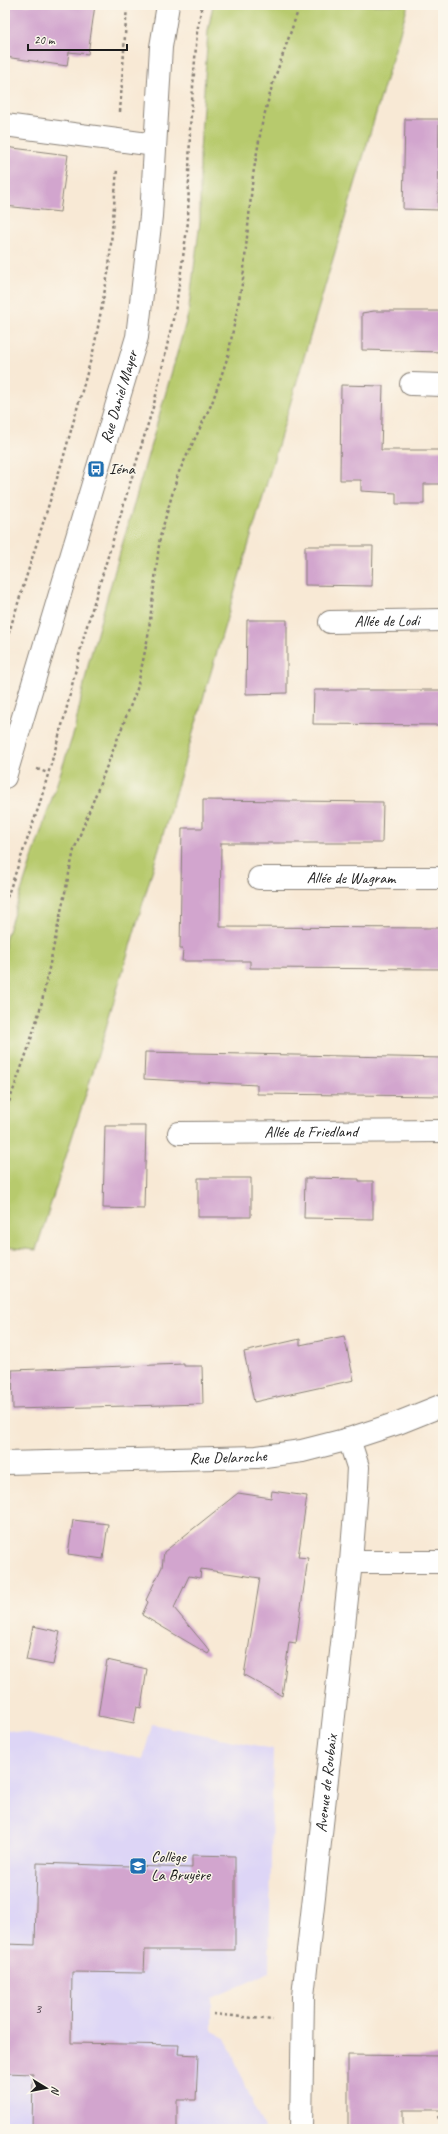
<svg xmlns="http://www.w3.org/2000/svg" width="448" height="2134" font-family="Caveat,sans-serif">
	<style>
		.built { fill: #ddd5f6 }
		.green { fill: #b7ca6d; stroke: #6a7344 }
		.building { fill: #d2a5ce }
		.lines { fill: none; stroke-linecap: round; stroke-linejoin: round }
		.street-casing { stroke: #8a8278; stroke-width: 24 }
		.secondary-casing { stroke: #8a8278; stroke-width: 24 }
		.path { stroke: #8a8278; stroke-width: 2.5; stroke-dasharray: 3 3; stroke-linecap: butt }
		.street { stroke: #fff; stroke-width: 22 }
		.secondary { stroke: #fff; stroke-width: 22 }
		.labels { text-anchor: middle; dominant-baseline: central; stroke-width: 3; stroke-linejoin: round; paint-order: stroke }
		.number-label { font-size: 14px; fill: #4a3e48 }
		.street-label { font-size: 16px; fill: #1c1c1c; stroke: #fbf7ec }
		.poi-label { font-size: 16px; fill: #1c1c1c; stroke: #fbf7ec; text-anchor: start }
	</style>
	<rect width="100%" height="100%" fill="#fbf7ec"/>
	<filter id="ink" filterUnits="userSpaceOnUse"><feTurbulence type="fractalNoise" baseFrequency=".025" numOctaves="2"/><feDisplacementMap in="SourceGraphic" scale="8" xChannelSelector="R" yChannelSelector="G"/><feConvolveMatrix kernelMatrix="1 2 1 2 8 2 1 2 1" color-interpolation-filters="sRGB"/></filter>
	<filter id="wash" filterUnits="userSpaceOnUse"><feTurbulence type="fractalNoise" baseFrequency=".012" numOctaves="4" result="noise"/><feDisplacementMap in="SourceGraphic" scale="16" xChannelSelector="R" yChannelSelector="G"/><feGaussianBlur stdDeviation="0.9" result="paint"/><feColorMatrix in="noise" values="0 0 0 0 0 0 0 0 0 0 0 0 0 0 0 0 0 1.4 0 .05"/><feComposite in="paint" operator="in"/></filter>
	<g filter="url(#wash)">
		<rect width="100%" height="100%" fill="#f8e9d5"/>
		<path class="built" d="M 152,1724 L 273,1749 L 269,1973 L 212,1998 L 212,2031 L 225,2037 L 264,2129 L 5,2129 L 5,1729 L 143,1759 Z"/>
		<path class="green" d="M 213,5 L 408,5 L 92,1075 L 36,1250 L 5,1247 L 5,940 L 74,732 L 89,661 L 188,315 L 200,222 L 200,151 L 208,31 Z"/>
		<g id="blocks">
			<path class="building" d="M 5,5 L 95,5 L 88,54 L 69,52 L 67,66 L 5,57 Z
				M 405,119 L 439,119 L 438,210 L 403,209 Z
				M 5,147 L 68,155 L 60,212 L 5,206 Z
				M 374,311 L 443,311 L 443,352 L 362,350 L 362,313 Z
				M 341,385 L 383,386 L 381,450 L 443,450 L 443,484 L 424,484 L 424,504 L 396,504 L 396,493 L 361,491 L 361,480 L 340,480 Z
				M 305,546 L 373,546 L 372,586 L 305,585 Z
				M 247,620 L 287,620 L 287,693 L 246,694 Z
				M 314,690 L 443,690 L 443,725 L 313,724 Z
				M 203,800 L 383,802 L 382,843 L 221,843 L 220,927 L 443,928 L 443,969 L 250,968 L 250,961 L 182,961 L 183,949 L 180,949 L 182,828 L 203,828 Z
				M 145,1052 L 443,1058 L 443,1096 L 257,1094 L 257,1085 L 144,1079 Z
				M 105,1126 L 146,1126 L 144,1209 L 103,1208 Z
				M 198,1178 L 251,1178 L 251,1217 L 198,1217 Z
				M 305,1178 L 359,1179 L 359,1181 L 373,1181 L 373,1219 L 304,1218 Z
				M 344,1336 L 354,1380 L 254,1402 L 244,1352 L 300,1339 L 300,1345 Z
				M 184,1364 L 184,1366 L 202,1366 L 203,1404 L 13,1409 L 12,1370 Z
				M 272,1491 L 307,1496 L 298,1557 L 308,1558 L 296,1643 L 289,1642 L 282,1696 L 244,1675 L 260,1578 L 201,1569 L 200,1578 L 189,1576 L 174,1608 L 210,1651 L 208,1654 L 142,1615 L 148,1602 L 146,1600 L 162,1567 L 164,1552 L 238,1493 L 271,1498 Z
				M 73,1520 L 108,1524 L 103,1559 L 68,1554 Z
				M 33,1626 L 60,1632 L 53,1665 L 26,1660 Z
				M 107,1660 L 147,1669 L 141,1708 L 137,1707 L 134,1723 L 98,1716 Z
				M 192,1855 L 235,1856 L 235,1950 L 145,1950 L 144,1973 L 72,1972 L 71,2043 L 179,2045 L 178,2054 L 198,2055 L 196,2100 L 177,2100 L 177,2129 L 32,2129 L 33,2074 L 5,2073 L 5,1944 L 35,1945 L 37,1863 L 192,1868 Z
				M 348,2055 L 443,2056 L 443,2110 L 403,2110 L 403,2129 L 348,2129 Z"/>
		</g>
	</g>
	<g filter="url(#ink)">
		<use href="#blocks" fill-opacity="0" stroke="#8a8278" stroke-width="1"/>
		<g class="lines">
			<g class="street-casing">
				<g id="street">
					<path d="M 5,125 L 155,145"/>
					<path d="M 411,384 L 443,385"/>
					<path id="s1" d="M 330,622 L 443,620"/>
					<path id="s2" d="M 259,878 L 443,878"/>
					<path id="s3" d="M 179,1133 L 443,1131"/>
					<path id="s4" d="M 5,1463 L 257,1457 L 302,1451 L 349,1439 L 398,1423 L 443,1405"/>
					<path d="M 351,1562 L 443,1562"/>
					<path id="s5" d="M 301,2129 L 303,1996 L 351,1562 L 357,1487 L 358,1467 L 349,1439"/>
				</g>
			</g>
			<g class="secondary-casing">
				<g id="secondary">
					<path id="s6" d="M 5,777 L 137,337 L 151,216 L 161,47 L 168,5"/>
				</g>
			</g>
			<path class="path" d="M 120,112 L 127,5
				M 5,645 L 63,459 L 94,348 L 109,268 L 117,169
				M 37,769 L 48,773
				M 5,903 L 39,806 L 65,715 L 83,639 L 154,404 L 176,306 L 188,222 L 190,128 L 197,32 L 202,5
				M 5,1113 L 28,1049 L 41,1006 L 74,850 L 137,689 L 148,637 L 160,537 L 178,474 L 212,403 L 228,356 L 243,279 L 253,175 L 262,124 L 272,86 L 300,5
				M 213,2014 L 273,2020
				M 438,2116 L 443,2129"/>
			<use href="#street" class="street"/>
			<use href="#secondary" class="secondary"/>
		</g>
	</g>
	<defs>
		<g id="bus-square" transform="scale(0.9)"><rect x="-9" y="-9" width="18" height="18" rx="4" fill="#1f6fb2" stroke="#fbf7ec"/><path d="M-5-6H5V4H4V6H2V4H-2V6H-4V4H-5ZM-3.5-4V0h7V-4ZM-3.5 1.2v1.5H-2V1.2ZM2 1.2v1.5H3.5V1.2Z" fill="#fff"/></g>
		<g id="school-square" transform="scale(0.9)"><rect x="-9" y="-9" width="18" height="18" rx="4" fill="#1f6fb2" stroke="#fbf7ec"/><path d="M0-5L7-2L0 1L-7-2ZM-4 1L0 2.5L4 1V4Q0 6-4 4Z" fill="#fff"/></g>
	</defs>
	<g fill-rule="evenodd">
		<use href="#bus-square" x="96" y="469"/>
		<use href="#school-square" x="138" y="1866"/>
	</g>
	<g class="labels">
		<g class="number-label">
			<text x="38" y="2008">3</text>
		</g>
		<g class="street-label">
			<text stroke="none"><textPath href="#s6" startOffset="397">Rue Daniel Mayer</textPath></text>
			<text stroke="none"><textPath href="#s1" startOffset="57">Allée de Lodi</textPath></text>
			<text stroke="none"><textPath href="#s2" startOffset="92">Allée de Wagram</textPath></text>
			<text stroke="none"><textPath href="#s3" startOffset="132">Allée de Friedland</textPath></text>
			<text stroke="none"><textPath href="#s4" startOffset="223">Rue Delaroche</textPath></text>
			<text stroke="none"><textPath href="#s5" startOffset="347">Avenue de Roubaix</textPath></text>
		</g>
		<g class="poi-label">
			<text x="109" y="469">Iéna</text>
			<text x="151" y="1857">Collège<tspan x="151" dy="18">La Bruyère</tspan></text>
		</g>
	</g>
	<rect width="448" height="2134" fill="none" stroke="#fbf7ec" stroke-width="20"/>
	<g transform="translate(46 2088) rotate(100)" stroke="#fbf7ec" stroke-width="3" paint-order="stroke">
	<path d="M0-3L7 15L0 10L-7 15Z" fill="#1c1c1c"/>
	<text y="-6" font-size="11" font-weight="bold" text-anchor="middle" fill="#1c1c1c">N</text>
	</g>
	<path d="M28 44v6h99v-6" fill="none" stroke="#1c1c1c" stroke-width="2"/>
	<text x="34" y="44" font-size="12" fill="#1c1c1c" stroke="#fbf7ec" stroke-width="3" paint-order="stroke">20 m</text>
</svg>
